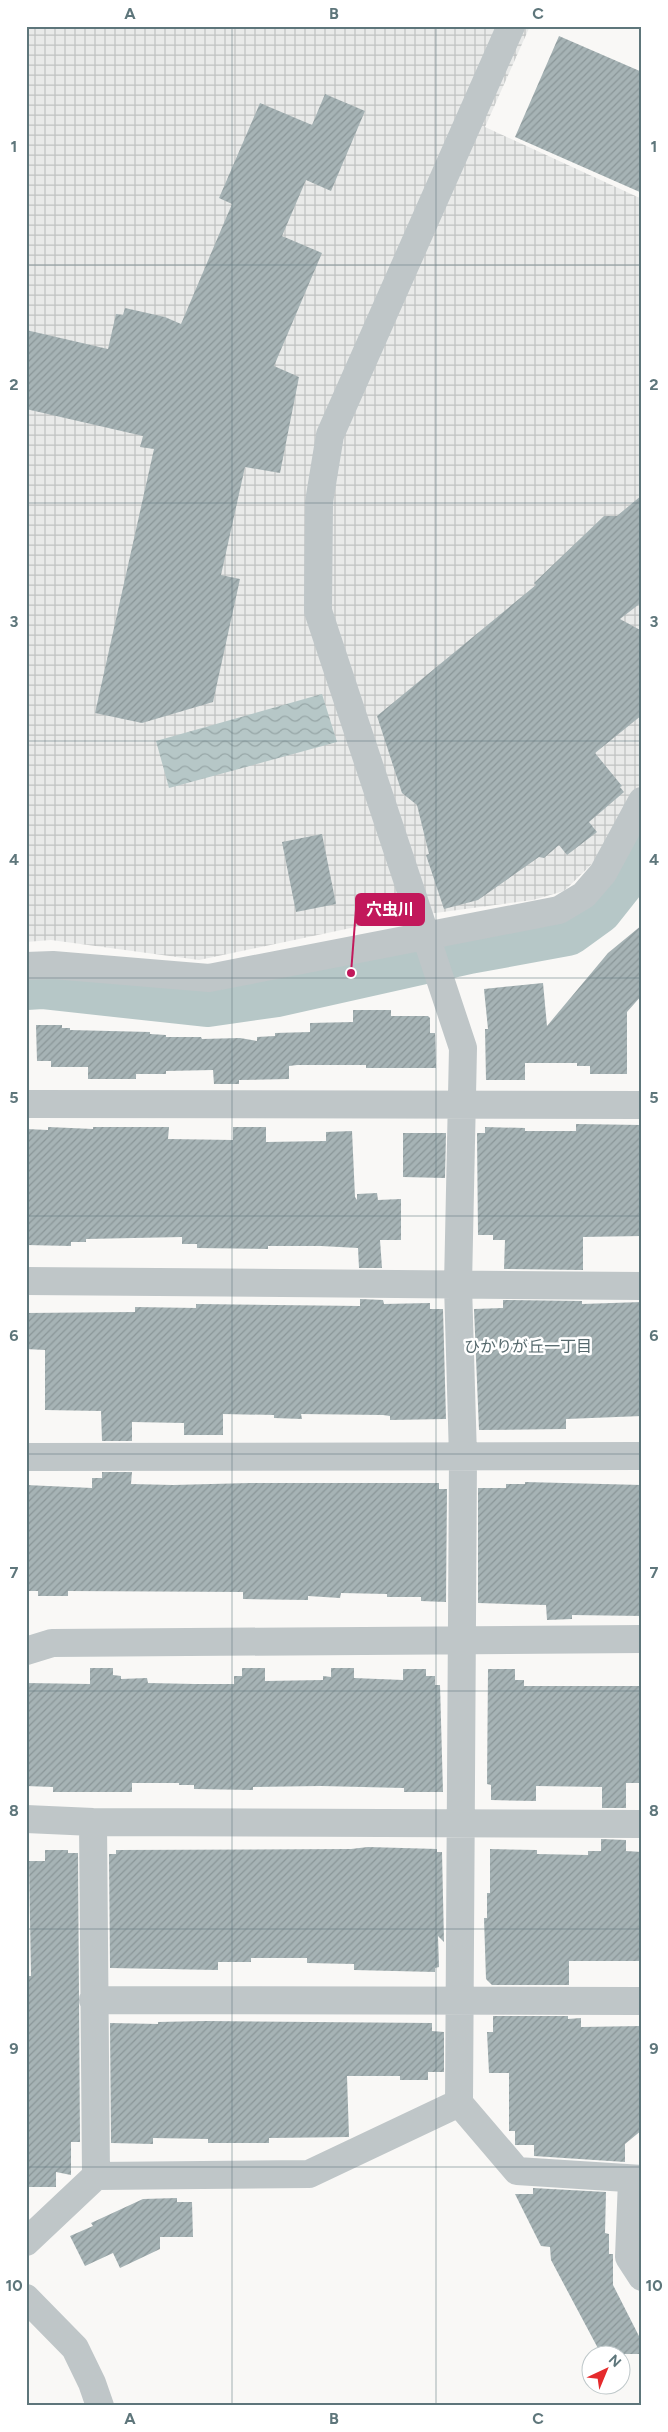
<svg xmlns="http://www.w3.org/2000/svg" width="668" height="2432" font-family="Figtree,'Noto Sans JP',sans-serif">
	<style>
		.industrial { fill: url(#industrial-grid) }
		.water { fill: url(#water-waves) }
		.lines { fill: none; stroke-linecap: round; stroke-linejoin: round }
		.river { stroke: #b6c7c7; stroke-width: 54 }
		.building { fill: url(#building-hatch) }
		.minor { stroke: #bfc6c8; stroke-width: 28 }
		.grid { fill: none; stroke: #5e767b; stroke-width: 1; stroke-opacity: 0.55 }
		.labels { text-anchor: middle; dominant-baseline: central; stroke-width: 5; stroke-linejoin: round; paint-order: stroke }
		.neighbourhood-label { font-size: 16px; fill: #55686c; stroke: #fff }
		.leader { fill: none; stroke: #c2185b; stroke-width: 2 }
		.callout-dot { fill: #c2185b; stroke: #fff; stroke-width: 2 }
		.callout { fill: #c2185b; stroke: #c2185b; stroke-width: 2 }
		.callout-label { font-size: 16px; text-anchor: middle; font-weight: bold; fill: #fff }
		.neatline { fill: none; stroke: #5e767b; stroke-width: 2 }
		.grid-label { font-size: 16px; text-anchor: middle; font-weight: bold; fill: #5e767b }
	</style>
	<defs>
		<pattern id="industrial-grid" width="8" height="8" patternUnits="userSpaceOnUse" patternTransform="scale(1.25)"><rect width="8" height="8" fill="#e9eae9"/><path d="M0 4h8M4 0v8" fill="none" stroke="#c0c2c2"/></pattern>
		<pattern id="water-waves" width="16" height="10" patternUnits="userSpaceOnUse" patternTransform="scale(1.25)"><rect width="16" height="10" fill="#b6c7c7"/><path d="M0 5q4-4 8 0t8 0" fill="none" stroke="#97a6a7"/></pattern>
		<pattern id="building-hatch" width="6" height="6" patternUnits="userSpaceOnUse" patternTransform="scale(1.25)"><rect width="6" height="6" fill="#a6b3b5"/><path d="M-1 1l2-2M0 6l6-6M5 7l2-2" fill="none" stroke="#8a9698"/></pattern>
	</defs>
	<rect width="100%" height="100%" fill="#f9f8f6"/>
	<path class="industrial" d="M 26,26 L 530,26 L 485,127 L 642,199 L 642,796 L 633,810 L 592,864 L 564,891 L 533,900 L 398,918 L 199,960 L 51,940 L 26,942 Z"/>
	<path class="water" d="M 322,694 L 337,742 L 169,788 L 156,741 Z"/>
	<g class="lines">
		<path class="river" d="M 26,983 L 42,982 L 207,1000 L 277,990 L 469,947 L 567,929 L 596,908 L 642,850"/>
	</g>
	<path class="building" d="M 559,36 L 642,72 L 642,193 L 515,137 Z
		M 325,94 L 365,111 L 331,191 L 306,180 L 282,236 L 322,253 L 274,366 L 299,377 L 280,473 L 245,467 L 221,575 L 240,579 L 213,702 L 142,723 L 95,713 L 154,449 L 140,447 L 143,436 L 26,409 L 26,330 L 108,349 L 116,314 L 123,315 L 125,308 L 165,317 L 181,324 L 232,204 L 219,198 L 260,103 L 312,125 Z
		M 642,495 L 642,602 L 620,619 L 642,631 L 642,715 L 595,753 L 622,786 L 620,787 L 624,792 L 589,822 L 597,832 L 567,855 L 559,845 L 544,858 L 539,857 L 478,900 L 444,909 L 426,855 L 429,854 L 417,805 L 402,793 L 377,716 L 536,585 L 534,583 L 604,516 L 617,516 Z
		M 322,834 L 336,904 L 296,912 L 282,842 Z
		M 642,925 L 642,995 L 627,1012 L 627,1074 L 590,1074 L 590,1066 L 577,1066 L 577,1063 L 525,1063 L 525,1080 L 486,1080 L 485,1029 L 488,1029 L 484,989 L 543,983 L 547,1026 L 608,953 Z
		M 353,1010 L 391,1010 L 391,1016 L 428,1016 L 430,1018 L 430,1033 L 435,1033 L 436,1068 L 366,1068 L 366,1065 L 297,1065 L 289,1066 L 289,1079 L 239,1080 L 239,1084 L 214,1084 L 213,1070 L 166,1071 L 166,1074 L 136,1074 L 136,1079 L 88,1079 L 88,1067 L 51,1067 L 51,1061 L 37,1061 L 36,1025 L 62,1025 L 62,1028 L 70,1028 L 70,1030 L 150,1032 L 150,1034 L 166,1035 L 166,1037 L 201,1037 L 202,1039 L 240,1038 L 257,1041 L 257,1037 L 275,1036 L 275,1033 L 310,1032 L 310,1023 L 353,1022 Z
		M 576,1124 L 642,1125 L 642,1236 L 583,1237 L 583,1270 L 504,1269 L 505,1240 L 493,1240 L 493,1235 L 478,1235 L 477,1133 L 485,1133 L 485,1127 L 525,1128 L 525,1131 L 576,1131 Z
		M 48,1127 L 93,1129 L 93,1127 L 169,1127 L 168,1139 L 233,1140 L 233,1127 L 266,1127 L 266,1142 L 326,1141 L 326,1132 L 352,1131 L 355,1197 L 357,1200 L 357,1194 L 377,1193 L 378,1200 L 401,1199 L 401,1240 L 380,1240 L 382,1268 L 359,1268 L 358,1248 L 321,1246 L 268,1246 L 268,1249 L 197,1248 L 197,1244 L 182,1244 L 182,1237 L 86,1239 L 86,1242 L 71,1242 L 71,1246 L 26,1245 L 26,1129 L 48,1130 Z
		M 403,1133 L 446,1133 L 445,1178 L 403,1177 Z
		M 360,1299 L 383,1300 L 384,1304 L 430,1303 L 430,1309 L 443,1309 L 446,1419 L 390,1420 L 390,1416 L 383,1415 L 301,1414 L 302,1419 L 274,1418 L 274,1415 L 223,1414 L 223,1435 L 184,1435 L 184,1423 L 132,1422 L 132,1441 L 102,1441 L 101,1411 L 45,1410 L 45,1350 L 26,1349 L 26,1313 L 135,1312 L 135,1307 L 196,1308 L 196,1304 L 360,1306 Z
		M 503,1300 L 582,1301 L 582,1304 L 642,1302 L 642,1416 L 566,1419 L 566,1429 L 479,1430 L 474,1309 L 503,1308 Z
		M 102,1472 L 132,1472 L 131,1484 L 173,1485 L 250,1483 L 439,1483 L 439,1489 L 447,1489 L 446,1602 L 421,1601 L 421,1597 L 387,1597 L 387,1594 L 341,1593 L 340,1598 L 308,1596 L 308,1600 L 243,1599 L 243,1592 L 68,1591 L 68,1596 L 38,1596 L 38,1591 L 26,1591 L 26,1485 L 92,1488 L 92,1478 L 102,1478 Z
		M 525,1482 L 642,1485 L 642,1616 L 572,1615 L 572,1619 L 547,1620 L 546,1605 L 478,1603 L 478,1488 L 506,1488 L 506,1484 L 525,1484 Z
		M 90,1668 L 113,1668 L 113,1675 L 121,1676 L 121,1679 L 147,1678 L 148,1683 L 195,1684 L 234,1684 L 234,1676 L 242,1676 L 242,1668 L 265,1668 L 265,1681 L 323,1680 L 323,1676 L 331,1677 L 331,1668 L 354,1668 L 354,1678 L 403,1680 L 403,1669 L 426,1669 L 426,1676 L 435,1676 L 435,1685 L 440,1685 L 443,1792 L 404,1792 L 404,1788 L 321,1786 L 253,1787 L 253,1790 L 194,1789 L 194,1785 L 179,1785 L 179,1783 L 132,1783 L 132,1792 L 53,1792 L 53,1787 L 26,1786 L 26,1683 L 90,1684 Z
		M 488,1669 L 515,1669 L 515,1680 L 524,1680 L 524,1686 L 642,1686 L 642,1783 L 626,1783 L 626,1808 L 602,1808 L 602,1787 L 536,1786 L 536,1801 L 491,1800 L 491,1785 L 487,1784 Z
		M 601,1839 L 626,1840 L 626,1851 L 642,1852 L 642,1961 L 569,1961 L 569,1985 L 492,1985 L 486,1979 L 484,1918 L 487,1918 L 487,1893 L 490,1893 L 490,1849 L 537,1850 L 537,1854 L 588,1855 L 588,1851 L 601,1851 Z
		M 368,1847 L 437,1849 L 437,1852 L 442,1852 L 444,1942 L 438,1936 L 439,1967 L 435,1968 L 435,1972 L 354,1970 L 354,1964 L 307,1963 L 307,1958 L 251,1958 L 251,1962 L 218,1962 L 218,1970 L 110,1968 L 109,1854 L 116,1854 L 116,1850 L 351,1849 Z
		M 45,1850 L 68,1850 L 68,1853 L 78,1853 L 80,2142 L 71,2142 L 71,2175 L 56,2172 L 56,2187 L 26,2187 L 26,2011 L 29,2011 L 29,1976 L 31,1976 L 29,1861 L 45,1861 Z
		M 493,2016 L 568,2016 L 568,2019 L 581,2018 L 581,2027 L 642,2026 L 642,2130 L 625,2144 L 625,2162 L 534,2156 L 534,2145 L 515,2145 L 515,2131 L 509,2131 L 509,2073 L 489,2073 L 487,2032 L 493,2032 Z
		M 206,2021 L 432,2023 L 432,2031 L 444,2032 L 444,2072 L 428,2072 L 428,2080 L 400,2080 L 400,2076 L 347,2076 L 349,2137 L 269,2138 L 269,2143 L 208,2143 L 208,2139 L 153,2138 L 153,2144 L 111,2143 L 110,2023 L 158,2024 L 158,2022 Z
		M 533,2188 L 606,2192 L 605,2233 L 609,2234 L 609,2254 L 613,2254 L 613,2285 L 642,2342 L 642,2354 L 601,2354 L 551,2260 L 550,2247 L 541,2246 L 515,2194 L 533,2194 Z
		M 177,2198 L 177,2202 L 192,2202 L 193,2237 L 160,2237 L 160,2249 L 120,2268 L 113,2253 L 85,2266 L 70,2236 L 93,2226 L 91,2223 L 143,2199 Z"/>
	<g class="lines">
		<path class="minor" d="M 511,26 L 330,435 L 319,502 L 318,611 L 463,1048 L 458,1285 L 463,1457 L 459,2103 L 517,2171 L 642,2179
			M 26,966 L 53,965 L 209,978 L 559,910 L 584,895 L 603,873 L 642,801
			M 26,1104 L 642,1105
			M 26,1281 L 642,1286
			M 26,1457 L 642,1456
			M 26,1651 L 52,1643 L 642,1639
			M 26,1819 L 93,1822 L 642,1824
			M 93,1822 L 96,2176
			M 93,2000 L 642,2001
			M 632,2180 L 629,2257 L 642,2277
			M 26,2242 L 96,2176 L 309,2174 L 459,2103
			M 26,2298 L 75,2348 L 92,2383 L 100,2406"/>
	</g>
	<path class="grid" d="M 232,26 L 232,2406M 436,26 L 436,2406M 26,265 L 642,265M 26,503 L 642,503M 26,741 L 642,741M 26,978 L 642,978M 26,1216 L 642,1216M 26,1454 L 642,1454M 26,1691 L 642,1691M 26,1929 L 642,1929M 26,2167 L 642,2167"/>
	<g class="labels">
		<g class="neighbourhood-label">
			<text x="528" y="1346">ひかりが丘一丁目</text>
		</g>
	</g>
	<path class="leader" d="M351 973L356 909"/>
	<circle class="callout-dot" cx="351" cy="973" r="5"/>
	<rect class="callout" x="356" y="894" width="68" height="31" rx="5"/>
	<g class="callout-label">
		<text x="390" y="915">穴虫川</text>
	</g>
	<rect width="668" height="2432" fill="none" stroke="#ffffff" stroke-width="55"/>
	<g transform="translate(606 2370) rotate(44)"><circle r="24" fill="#ffffff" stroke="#bfc8ca"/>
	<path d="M0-4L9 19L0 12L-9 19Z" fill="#e52a2c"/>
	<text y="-8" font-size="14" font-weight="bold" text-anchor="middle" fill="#5e767b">N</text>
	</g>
	<rect x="28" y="28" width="612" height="2376" class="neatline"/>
	<g class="grid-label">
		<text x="130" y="19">A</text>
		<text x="334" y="19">B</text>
		<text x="538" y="19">C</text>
		<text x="14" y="152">1</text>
		<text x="654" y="152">1</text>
		<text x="14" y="390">2</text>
		<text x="654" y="390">2</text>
		<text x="14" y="627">3</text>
		<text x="654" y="627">3</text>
		<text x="14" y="865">4</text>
		<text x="654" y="865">4</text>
		<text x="14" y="1103">5</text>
		<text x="654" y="1103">5</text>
		<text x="14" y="1341">6</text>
		<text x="654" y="1341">6</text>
		<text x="14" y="1578">7</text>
		<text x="654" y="1578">7</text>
		<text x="14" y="1816">8</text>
		<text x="654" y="1816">8</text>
		<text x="14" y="2054">9</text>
		<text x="654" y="2054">9</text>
		<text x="14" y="2291">10</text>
		<text x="654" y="2291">10</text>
		<text x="130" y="2424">A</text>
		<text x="334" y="2424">B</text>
		<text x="538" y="2424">C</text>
	</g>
</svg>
